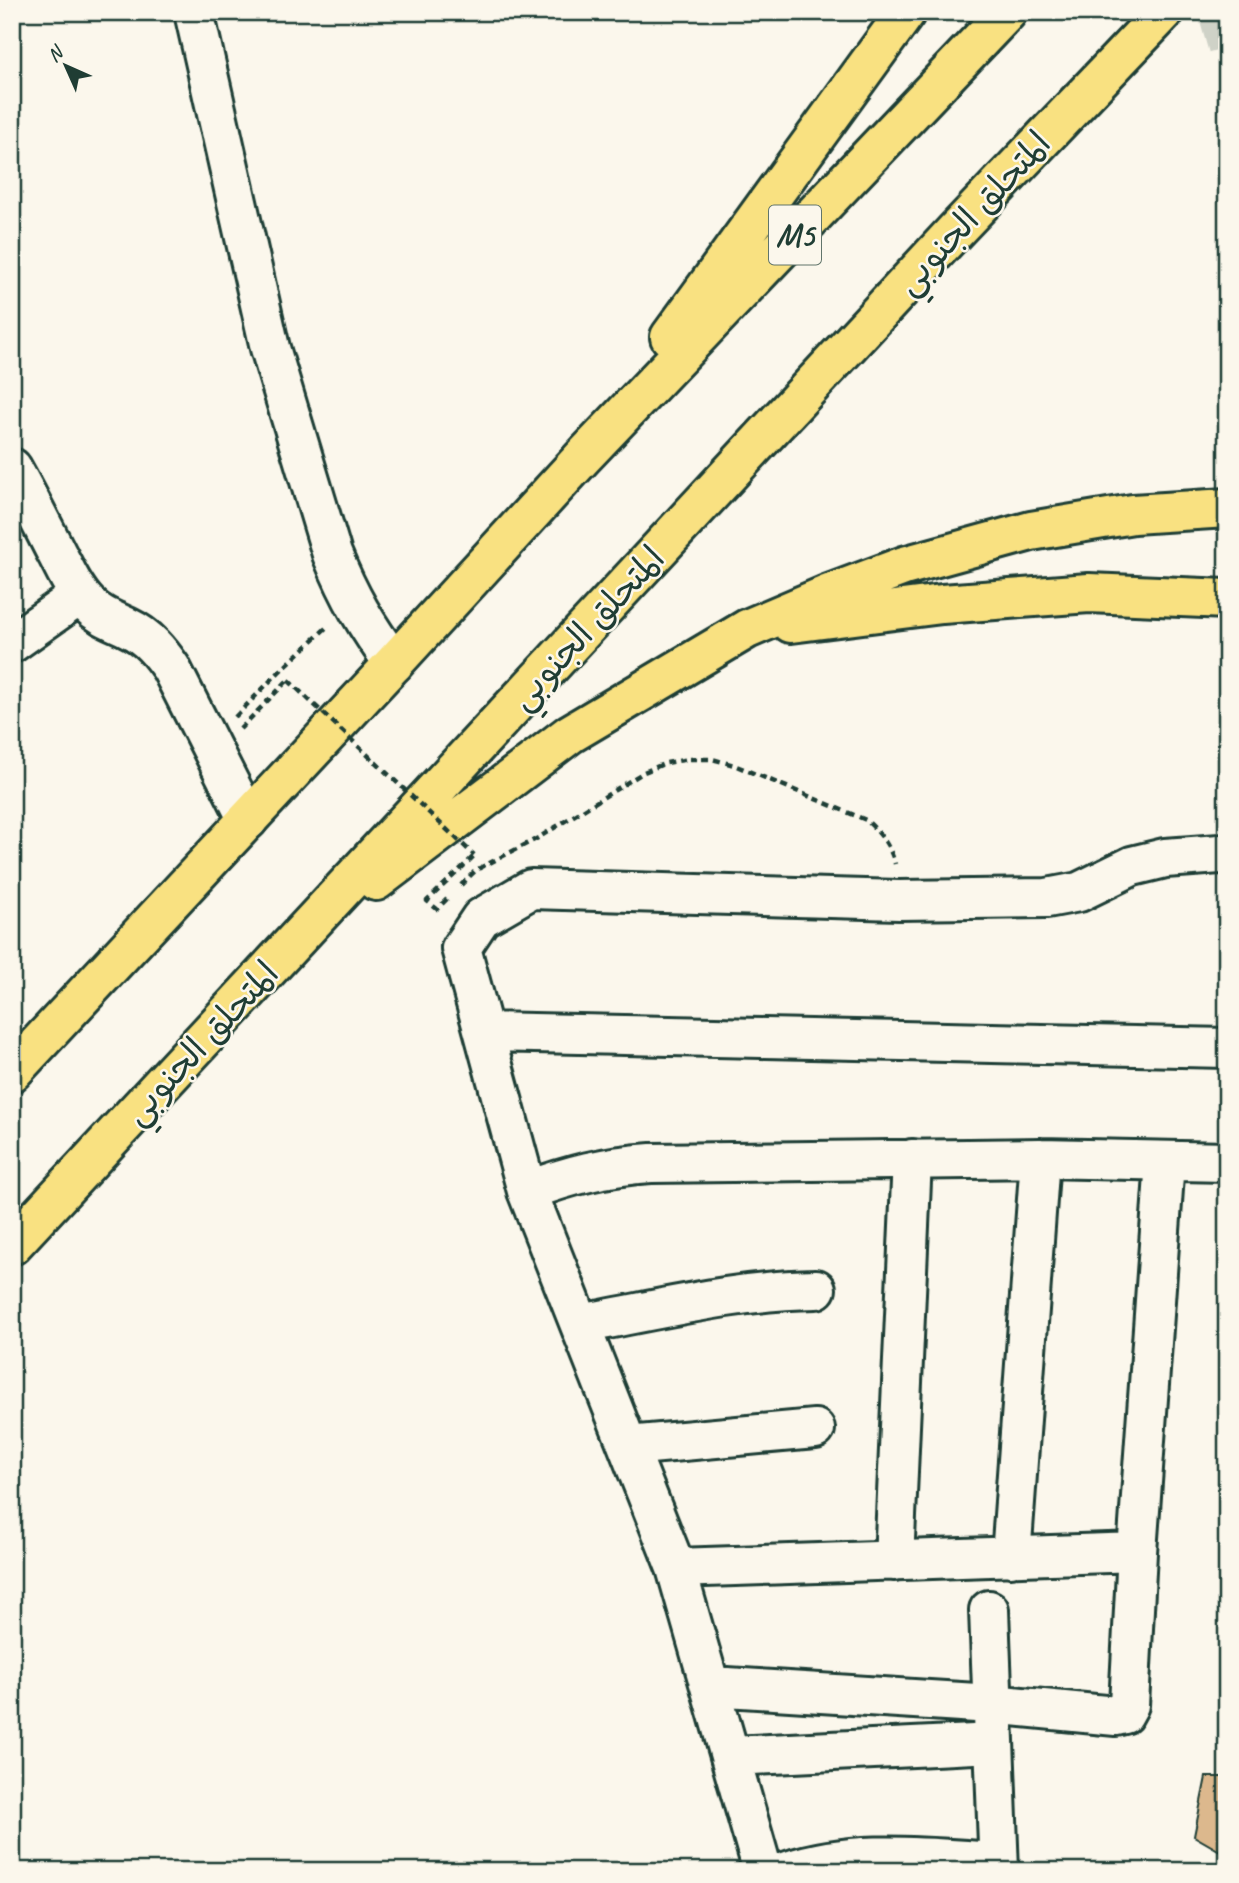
<svg xmlns="http://www.w3.org/2000/svg" width="1239" height="1883" font-family="Caveat,'Playpen Sans Arabic',sans-serif">
	<style>
		.building { fill: #dcb88d; stroke: #1f3d34; stroke-width: 2 }
		.lines { fill: none; stroke-linecap: round; stroke-linejoin: round }
		.highway-tunnel { stroke: #cfd2c7; stroke-width: 38; stroke-dasharray: 38 19; stroke-linecap: butt }
		.minor-casing { stroke: #1f3d34; stroke-width: 44 }
		.highway-casing { stroke: #1f3d34; stroke-width: 44 }
		.path { stroke: #1f3d34; stroke-width: 4.5; stroke-dasharray: 7 5; stroke-linecap: butt }
		.minor { stroke: #fbf7ec; stroke-width: 38 }
		.highway { stroke: #f9e181; stroke-width: 38 }
		.path-bridge { stroke: #1f3d34; stroke-width: 4.5; stroke-dasharray: 7 5; stroke-linecap: butt }
		.labels { text-anchor: middle; dominant-baseline: central; stroke-width: 5; stroke-linejoin: round; paint-order: stroke }
		.shield { fill: #fbf7ec; stroke: #61756b; stroke-width: 2 }
		.shield-label { font-size: 33px; font-weight: bold; fill: #1f3d34 }
		.street-label { font-size: 35px; fill: #1f3d34; stroke: #fbf7ec }
	</style>
	<rect width="100%" height="100%" fill="#fbf7ec"/>
	<filter id="ink" filterUnits="userSpaceOnUse"><feTurbulence type="fractalNoise" baseFrequency=".0143" numOctaves="2"/><feDisplacementMap in="SourceGraphic" scale="14" xChannelSelector="R" yChannelSelector="G"/><feConvolveMatrix kernelMatrix="1 2 1 2 8 2 1 2 1" color-interpolation-filters="sRGB"/></filter>
	<g filter="url(#ink)">
		<path class="building" d="M 1206,1777 L 1227,1777 L 1227,1855 L 1194,1836 Z"/>
		<g class="lines">
			<path class="highway-tunnel" d="M 1217,12 L 1227,47"/>
			<g class="minor-casing">
				<path id="minor" d="M 194,12 L 270,348 L 332,554 C 349,596 367,627 394,663
					M 12,468 C 28,496 42,525 57,554 C 66,571 74,590 88,604 C 101,617 113,620 129,628 C 148,637 160,652 171,668 L 248,820
					M 12,643 L 80,595
					M 484,1032 L 1227,1048
					M 527,1191 C 570,1175 605,1166 651,1163 L 1040,1158 L 1227,1162
					M 580,1324 C 658,1310 737,1290 816,1289
					M 628,1446 L 815,1429
					M 1011,1557 L 1040,1158
					M 894,1561 L 912,1159
					M 676,1568 L 1137,1552
					M 989,1610 L 999,1871
					M 711,1686 L 992,1704 L 1116,1716 L 1124,1714 L 1129,1705 L 1137,1552 L 1165,1161
					M 731,1756 L 994,1743
					M 763,1871 L 676,1568 L 527,1191 L 461,948 L 481,918 L 531,889 L 899,900 L 1047,898 L 1079,892 L 1132,866 L 1165,858 L 1220,854 L 1227,855
					M 788,1871 C 856,1848 928,1858 998,1862"/>
			</g>
			<g class="highway-casing">
				<path id="highway" d="M 670,337 L 906,12
					M 791,623 L 942,604 L 1089,593 L 1227,599
					M 376,881 L 570,734 L 747,629 L 829,594 L 904,566 L 1031,531 L 1133,514 L 1227,508
					M 12,1072 L 394,663 L 582,458 L 1007,12
					M 12,1245 L 955,231 L 1164,12"/>
			</g>
			<path class="path" d="M 235,717 L 280,671 L 327,627
				M 240,729 L 288,680
				M 461,885 L 476,870 L 538,838 L 644,772 L 666,763 L 689,759 L 712,759 L 734,765 L 866,820 C 880,833 890,845 895,864
				M 447,899 L 437,909 L 427,901 L 474,856"/>
			<use href="#minor" class="minor"/>
			<use href="#highway" class="highway"/>
			<path class="path-bridge" d="M 288,680 L 474,855"/>
		</g>
	</g>
	<g class="labels">
		<rect class="shield" x="769" y="205.5" width="52" height="59" rx="5"/>
		<g class="shield-label">
			<text x="795" y="235">M5</text>
		</g>
		<g class="street-label">
			<text transform="translate(973 213) rotate(-47)">المتحلق الجنوبي</text>
			<text transform="translate(587 628) rotate(-47)">المتحلق الجنوبي</text>
			<text transform="translate(201 1043) rotate(-47)">المتحلق الجنوبي</text>
		</g>
	</g>
	<rect width="1239" height="1883" fill="none" stroke="#fbf7ec" stroke-width="42"/>
	<rect x="21" y="21" width="1197" height="1841" fill="none" stroke="#1f3d34" stroke-width="2.5" filter="url(#ink)"/>
	<g transform="translate(66 66) rotate(315)" stroke="#fbf7ec" stroke-width="5" paint-order="stroke">
	<path d="M0-5L12 26L0 18L-12 26Z" fill="#1f3d34"/>
	<text y="-10" font-size="19" font-weight="bold" text-anchor="middle" fill="#1f3d34">N</text>
	</g>
</svg>
